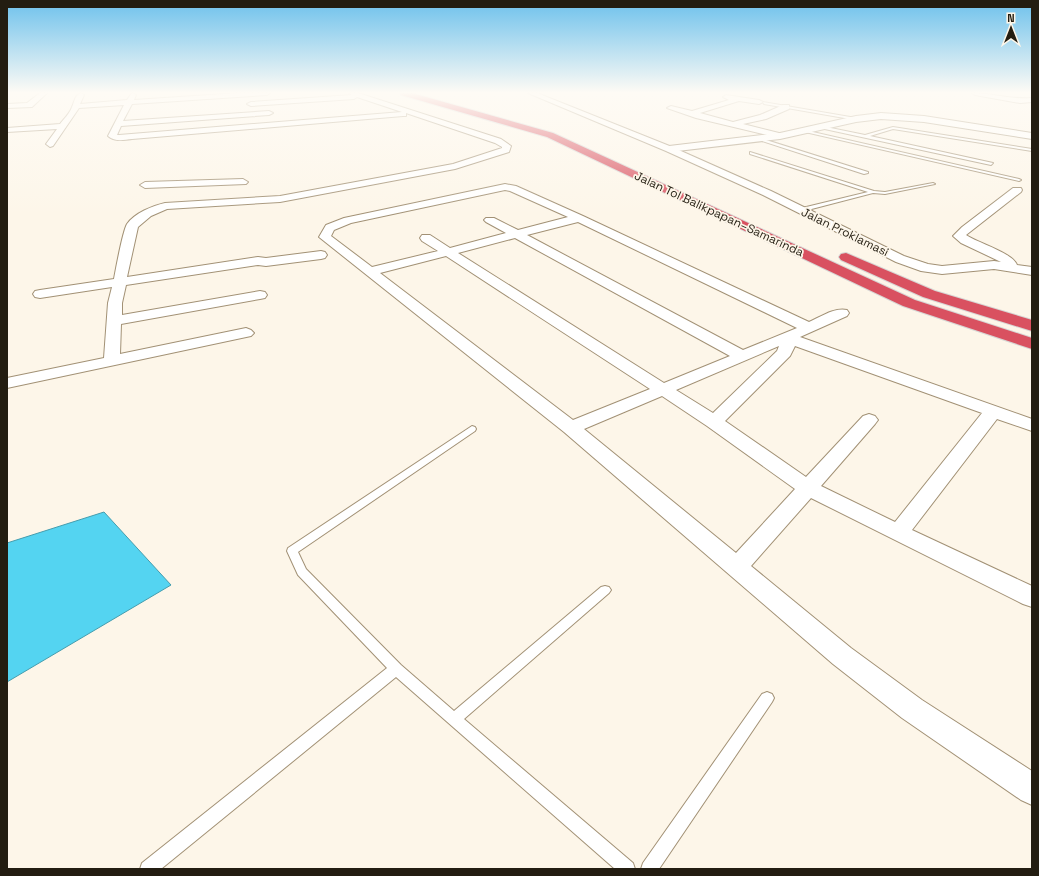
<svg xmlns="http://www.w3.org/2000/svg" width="1039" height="876" font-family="'Space Grotesk',sans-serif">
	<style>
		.water { fill: #54d4f1; stroke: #459dae }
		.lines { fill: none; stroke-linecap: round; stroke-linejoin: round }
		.service-casing { stroke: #a29175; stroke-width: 2 }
		.minor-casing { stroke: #a29175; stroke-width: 2 }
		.tertiary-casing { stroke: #a29175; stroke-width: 2 }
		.motorway-casing { stroke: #d7d6d4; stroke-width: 2 }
		.service { fill: #fff; fill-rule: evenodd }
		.minor { fill: #fff; fill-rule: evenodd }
		.tertiary { fill: #fff; fill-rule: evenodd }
		.motorway { fill: #d95160; fill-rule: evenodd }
		.labels { text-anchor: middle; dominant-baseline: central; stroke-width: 3.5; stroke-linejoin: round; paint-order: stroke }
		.far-street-label { font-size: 12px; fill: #231d11; stroke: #fdf6e9 }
	</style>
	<rect width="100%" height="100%" fill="#fdf6e9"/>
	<path class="water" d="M 104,512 L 171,585 L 7,682 L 7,543 Z"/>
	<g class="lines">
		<g class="service-casing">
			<path id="service" d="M 763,102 L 856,118 L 858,119 L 856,120 L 764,104 Z
				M 821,126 L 865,135 L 893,127 L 1032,149 L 1032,151 L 893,129 L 870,136 L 993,163 L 991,165 L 820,128 Z
				M 804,130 L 1019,179 L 1021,180 L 1019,181 L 805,132 Z
				M 760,138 L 868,172 L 868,173 L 864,174 L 759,140 Z
				M 750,152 L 874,191 L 885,192 L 933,183 L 935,184 L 885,194 L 873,193 L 800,212 L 797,210 L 798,209 L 868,192 L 750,154 Z
				M 472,426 L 475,427 L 476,429 L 475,431 L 298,552 L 306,569 L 401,665 L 454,711 L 601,587 L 605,586 L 609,587 L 611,590 L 609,593 L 464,719 L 633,863 L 635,869 L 615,869 L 396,677 L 161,869 L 140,869 L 142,863 L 387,668 L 298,575 L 287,551 L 288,548 Z
				M 767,692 L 772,694 L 774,698 L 772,702 L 659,869 L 641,869 L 643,863 L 762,694 Z"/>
		</g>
		<g class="minor-casing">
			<path id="minor" d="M 40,93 L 47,93 L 32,107 L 7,108 L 7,104 L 27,103 Z
				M 81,93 L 84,95 L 80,104 L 127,100 L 131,94 L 133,93 L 136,95 L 134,100 L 239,93 L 270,93 L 267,95 L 132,104 L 123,121 L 269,111 L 273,113 L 269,115 L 121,126 L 117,135 L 119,135 L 402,112 L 357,97 L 354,99 L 251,106 L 247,104 L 251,102 L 352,95 L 349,93 L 358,93 L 501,139 L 511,146 L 509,152 L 455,169 L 280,202 L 167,209 L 151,216 L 138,227 L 127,277 L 258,257 L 266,258 L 321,251 L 325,252 L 327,255 L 325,258 L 321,259 L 266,266 L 258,265 L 126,285 L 122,303 L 122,315 L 260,291 L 265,292 L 267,295 L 265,298 L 260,299 L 121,324 L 120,354 L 246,328 L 251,330 L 254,333 L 251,336 L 7,388 L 7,378 L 104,358 L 108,303 L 112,287 L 40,298 L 35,297 L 33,294 L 35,291 L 40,290 L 114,279 C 116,268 123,231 127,224 C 135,213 152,206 165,203 L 280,196 L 453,164 L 502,148 L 502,147 L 495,143 L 406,113 L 406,116 L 403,116 L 132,139 C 123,140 115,142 108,136 L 124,105 L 79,108 L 53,146 L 50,147 L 46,144 L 57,129 L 7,132 L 7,128 L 60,124 C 64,119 70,113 72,107 C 75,101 74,96 81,93 Z
				M 528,93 L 537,93 L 672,147 L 771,191 L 904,256 L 928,264 L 942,266 L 994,261 L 1001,262 L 961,243 L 953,236 L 962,227 L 1013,188 L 1021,188 L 1022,190 L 1021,192 L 966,235 C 978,243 1013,253 1017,265 L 1032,267 L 1032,275 L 994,269 L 942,274 L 921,271 L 896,262 L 763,195 L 666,151 Z
				M 972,93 C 992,93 1012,100 1032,98 L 1032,102 L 1020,103 L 975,95 Z
				M 726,95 L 759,100 L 763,102 L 759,104 L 739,101 L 700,113 L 733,122 L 760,115 L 783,105 L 789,105 L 789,109 L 766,119 L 743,124 L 783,134 L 784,136 L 783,138 L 780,138 L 696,118 L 667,108 L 671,106 L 692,111 L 729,100 L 723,97 Z
				M 243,179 L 248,182 L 246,184 L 145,188 L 140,185 L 145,182 Z
				M 505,184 L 516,186 L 583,216 L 809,322 C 820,317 835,307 847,310 L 849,313 L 847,316 L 800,337 L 1032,419 L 1032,431 L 997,419 L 912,530 L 1032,586 L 1032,607 L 1023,604 L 811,498 L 751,566 L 851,648 L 922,700 L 1032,771 L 1032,805 L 1021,800 L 902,718 L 833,664 L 564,432 L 319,237 L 326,225 L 344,218 ZM 505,190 L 510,191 L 568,217 L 518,230 L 494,218 L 486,218 L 484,220 L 486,222 L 506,233 L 450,248 L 430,235 L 422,235 L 420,238 L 422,241 L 438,251 L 372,267 L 331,236 L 334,230 L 351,223 ZM 578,222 L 797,328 L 743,350 L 527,235 ZM 515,238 L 730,356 L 664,383 L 458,253 ZM 446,256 L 650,389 L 573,420 L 380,273 ZM 779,346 L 777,351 L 713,413 L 676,390 ZM 795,346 L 982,413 L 895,522 L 821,486 L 875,424 L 878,420 L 875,416 L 869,414 L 863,416 L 806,477 L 725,421 L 790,356 ZM 662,396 L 707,426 L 795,489 L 736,553 L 584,429 Z"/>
		</g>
		<g class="tertiary-casing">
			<path id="tertiary" d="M 881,113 L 924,116 L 1032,133 L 1032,139 L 924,122 L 881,119 L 856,122 L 780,139 L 669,152 L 664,149 L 669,146 L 780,133 L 856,116 Z"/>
		</g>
		<g class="motorway-casing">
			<path id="motorway" d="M 400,93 L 412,93 L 553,133 L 915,300 L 1032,338 L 1032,349 L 903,306 L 547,137 L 401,95 Z
				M 846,253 L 935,291 L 1032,320 L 1032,331 L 923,297 L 841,260 L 839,257 L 841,254 Z"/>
		</g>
		<use href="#service" class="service"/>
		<use href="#minor" class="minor"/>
		<use href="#tertiary" class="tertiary"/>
		<use href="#motorway" class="motorway"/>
	</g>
	<linearGradient id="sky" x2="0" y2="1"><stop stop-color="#6dc1ec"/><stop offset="0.43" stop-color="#fefbf5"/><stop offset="1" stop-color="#fefbf5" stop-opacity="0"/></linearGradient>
	<rect width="1039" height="215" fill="url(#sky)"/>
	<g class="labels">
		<g class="far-street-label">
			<text transform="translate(719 214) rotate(25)">Jalan Tol Balikpapan–Samarinda</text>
			<text transform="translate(845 232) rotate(26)">Jalan Proklamasi</text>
		</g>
	</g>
	<rect width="1039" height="876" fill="none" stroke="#231d11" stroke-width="16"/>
	<g transform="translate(1011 28)" stroke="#fdf6e9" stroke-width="3" paint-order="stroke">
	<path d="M0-3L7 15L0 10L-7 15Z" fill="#231d11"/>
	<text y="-6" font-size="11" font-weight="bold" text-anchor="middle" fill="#231d11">N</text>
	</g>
</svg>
